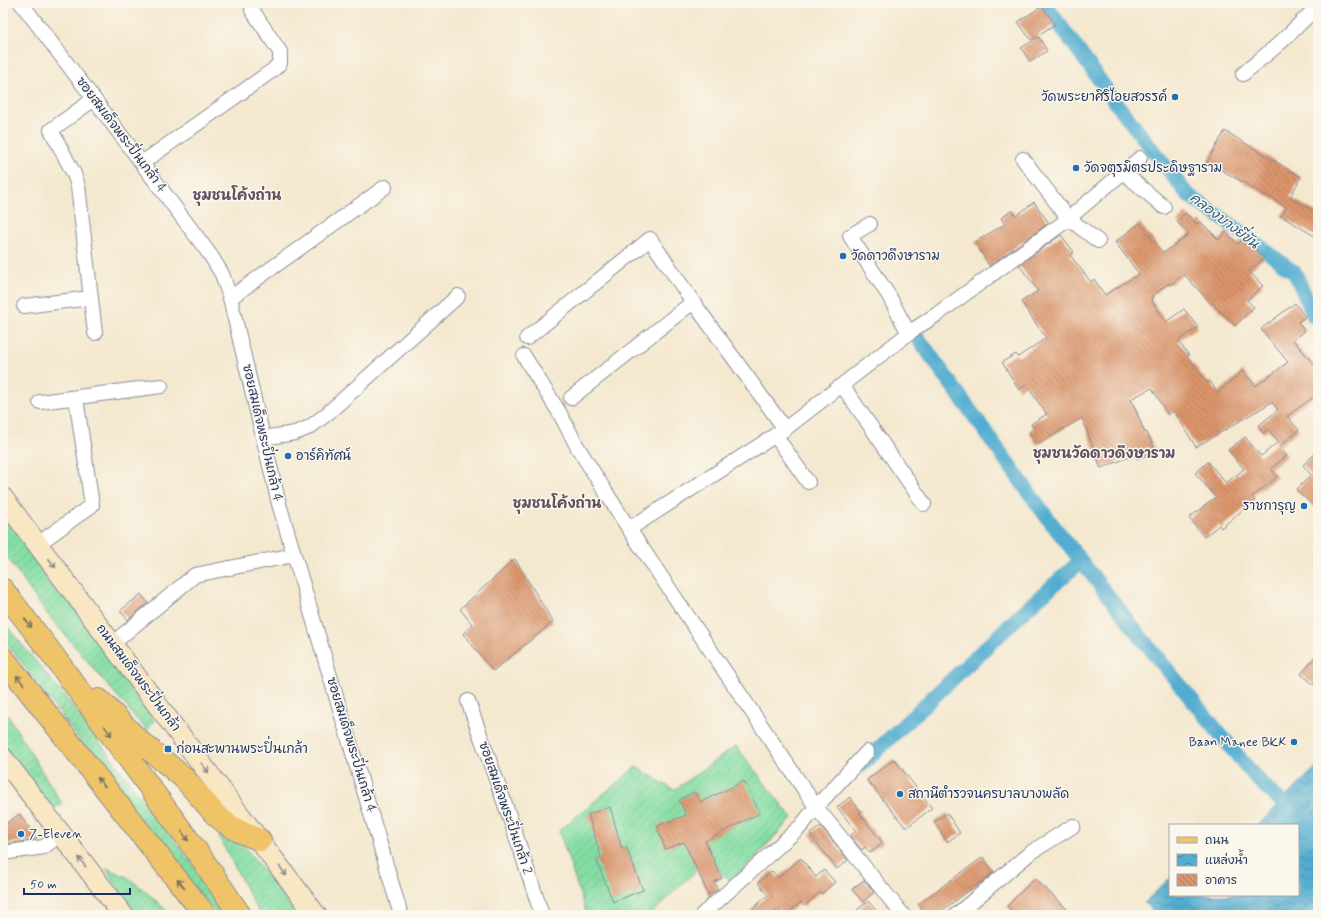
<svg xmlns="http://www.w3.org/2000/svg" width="1321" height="918" font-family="Mynerve,'Playpen Sans Thai',sans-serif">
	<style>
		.garden { fill: url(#garden-furrows); stroke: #4f8680 }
		.water { fill: url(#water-waves); stroke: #366e97 }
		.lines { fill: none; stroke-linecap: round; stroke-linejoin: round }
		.canal { stroke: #52add0; stroke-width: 15 }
		.ferry { stroke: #2e5b86; stroke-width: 1; stroke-dasharray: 5 4; stroke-linecap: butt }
		.building { fill: url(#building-back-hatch) }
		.street-casing { stroke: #888c96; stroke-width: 16 }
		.secondary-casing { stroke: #888c96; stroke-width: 22 }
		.primary-casing { stroke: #888c96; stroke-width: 24 }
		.street { stroke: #fff; stroke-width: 14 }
		.secondary { stroke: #f9e7c3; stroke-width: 20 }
		.primary { stroke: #efc469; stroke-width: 22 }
		.oneway { stroke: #8a8b90 }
		.oneway2 { stroke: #7a7263 }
		.poi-dot { fill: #1f6fb2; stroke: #fbf7ec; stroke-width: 1.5 }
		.labels { text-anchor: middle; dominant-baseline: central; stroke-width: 3; stroke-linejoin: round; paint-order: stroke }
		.poi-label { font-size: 13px; fill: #1b2f5e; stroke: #fbf7ec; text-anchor: start }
		.street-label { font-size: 13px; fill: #1b2f5e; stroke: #fbf7ec }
		.neighbourhood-label { font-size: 14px; font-weight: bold; fill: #5e5262; stroke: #fbf7ec }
		.water-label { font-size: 14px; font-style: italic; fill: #2e5b86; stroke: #fbf7ec }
	</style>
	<defs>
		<pattern id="garden-furrows" width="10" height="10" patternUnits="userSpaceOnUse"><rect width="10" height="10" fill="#83dda3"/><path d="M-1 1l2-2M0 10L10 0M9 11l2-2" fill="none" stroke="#71be8f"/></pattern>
		<pattern id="water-waves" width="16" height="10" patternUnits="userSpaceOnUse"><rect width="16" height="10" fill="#52add0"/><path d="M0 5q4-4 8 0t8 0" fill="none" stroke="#438dac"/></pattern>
		<pattern id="building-back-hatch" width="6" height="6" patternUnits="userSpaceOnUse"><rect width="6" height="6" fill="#db946a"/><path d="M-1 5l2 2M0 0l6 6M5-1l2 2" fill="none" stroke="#b1795a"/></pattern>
	</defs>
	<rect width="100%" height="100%" fill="#fbf7ec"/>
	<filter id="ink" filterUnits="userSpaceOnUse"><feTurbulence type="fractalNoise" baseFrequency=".025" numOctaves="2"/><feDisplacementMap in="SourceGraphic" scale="8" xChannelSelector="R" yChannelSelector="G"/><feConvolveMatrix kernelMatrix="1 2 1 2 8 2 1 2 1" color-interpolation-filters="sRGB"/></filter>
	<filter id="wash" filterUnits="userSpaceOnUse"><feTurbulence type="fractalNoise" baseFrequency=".012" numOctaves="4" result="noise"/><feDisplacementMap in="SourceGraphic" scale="16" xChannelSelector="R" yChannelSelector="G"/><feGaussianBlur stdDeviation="0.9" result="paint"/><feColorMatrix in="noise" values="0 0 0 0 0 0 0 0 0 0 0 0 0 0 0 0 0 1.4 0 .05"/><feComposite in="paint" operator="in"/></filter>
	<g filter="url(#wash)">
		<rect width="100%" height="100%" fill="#f4e8cf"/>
		<path class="garden" d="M 3,511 L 82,615 L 154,721 L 147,731 L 43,609 L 3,551 Z
			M 3,622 L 63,694 L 231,915 L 217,915 L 126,802 L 3,638 Z
			M 3,708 L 8,716 L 62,804 L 52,809 L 44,802 L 3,748 Z
			M 736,746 L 792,818 L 731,883 L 709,858 L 650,915 L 587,915 L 559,831 L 636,767 L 674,790 Z
			M 233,831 L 297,915 L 260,915 L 219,837 Z
			M 106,868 L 127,877 L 144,890 L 171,915 L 134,915 Z"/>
		<path class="water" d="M 1318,765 L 1318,915 L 1148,915 L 1152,910 L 1144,903 L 1170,878 L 1170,895 L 1298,895 L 1298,825 L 1258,825 Z"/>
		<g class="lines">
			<path class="canal" d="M 1044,3 L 1116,103 L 1187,194 L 1240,231 L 1295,273 L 1314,316 L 1318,319
				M 918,338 L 1046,516 L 1139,635 L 1256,778 L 1318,836
				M 860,766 L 1032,604 L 1081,561"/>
			<path class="ferry" d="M 1310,801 L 1318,823
				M 1296,915 L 1318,896"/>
		</g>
		<g id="blocks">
			<path class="building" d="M 1042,6 L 1055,24 L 1031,40 L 1018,22 Z
				M 1039,37 L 1047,51 L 1030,62 L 1021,48 Z
				M 1225,131 L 1301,177 L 1290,197 L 1318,213 L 1318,238 L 1281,216 L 1287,207 L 1207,162 Z
				M 1034,202 L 1049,223 L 989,266 L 975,242 L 1005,224 L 1001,218 L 1012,210 L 1016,216 Z
				M 1185,213 L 1197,224 L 1200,221 L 1219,240 L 1226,232 L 1238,244 L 1245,237 L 1264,258 L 1249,271 L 1263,286 L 1247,300 L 1254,307 L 1235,326 L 1212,303 L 1211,304 L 1184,274 L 1170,285 L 1169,283 L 1152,296 L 1153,297 L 1151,299 L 1166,322 L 1184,309 L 1198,327 L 1178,341 L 1189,355 L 1187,356 L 1208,383 L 1210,381 L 1218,393 L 1242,371 L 1256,386 L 1288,362 L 1261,329 L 1295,303 L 1305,317 L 1298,322 L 1305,331 L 1293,340 L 1318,369 L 1318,394 L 1287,416 L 1299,430 L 1281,445 L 1268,429 L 1263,433 L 1258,426 L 1278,410 L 1272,402 L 1196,447 L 1174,411 L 1168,415 L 1152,388 L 1131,399 L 1145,433 L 1147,432 L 1156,452 L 1137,459 L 1135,455 L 1101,468 L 1082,418 L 1037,445 L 1029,432 L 1034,429 L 1031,424 L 1047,414 L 1026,385 L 1019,390 L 1002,362 L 1016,354 L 1018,357 L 1046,338 L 1021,302 L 1038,291 L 1019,265 L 1061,235 L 1074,252 L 1070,255 L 1091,282 L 1094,279 L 1105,295 L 1139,274 L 1115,242 L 1140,223 L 1162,252 L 1164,251 L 1165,252 L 1189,234 L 1177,222 Z
				M 1245,437 L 1261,456 L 1277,443 L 1287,456 L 1271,468 L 1277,477 L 1252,497 L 1255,500 L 1221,528 L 1219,525 L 1204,537 L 1189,518 L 1216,497 L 1195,473 L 1208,462 L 1226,483 L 1244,469 L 1228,450 Z
				M 1318,451 L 1318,510 L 1296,490 L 1311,475 L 1303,465 Z
				M 515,559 L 553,622 L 493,671 L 463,634 L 472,624 L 460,609 Z
				M 141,594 L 148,603 L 128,620 L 120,611 Z
				M 1318,654 L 1318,688 L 1301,674 Z
				M 894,759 L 932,808 L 906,828 L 867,780 Z
				M 744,781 L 760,813 L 705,841 L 722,878 L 714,882 L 718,889 L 709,896 L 684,842 L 665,849 L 657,826 L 686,815 L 679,800 L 695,792 L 701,802 Z
				M 850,797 L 861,812 L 859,813 L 883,843 L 870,853 L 865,847 L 862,850 L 850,836 L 856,831 L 837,807 Z
				M 610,807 L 622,849 L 626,847 L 643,890 L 613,902 L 596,859 L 601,857 L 588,814 Z
				M 947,813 L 960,833 L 947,842 L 934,822 Z
				M 19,814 L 37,838 L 33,840 L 4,844 L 3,842 L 3,826 Z
				M 821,826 L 848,860 L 837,869 L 810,834 Z
				M 983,857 L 994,872 L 936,915 L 926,915 L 918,904 Z
				M 801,858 L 816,877 L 824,870 L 835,882 L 821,894 L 820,892 L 804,906 L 801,902 L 786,915 L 783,915 L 778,909 L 771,915 L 746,915 L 768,895 L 758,883 L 772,871 L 778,878 Z
				M 1035,878 L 1073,915 L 1016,915 L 1007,906 Z
				M 864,880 L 874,892 L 863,902 L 852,889 Z
				M 868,901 L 880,915 L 851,915 Z"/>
		</g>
	</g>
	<g filter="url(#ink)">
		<use href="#blocks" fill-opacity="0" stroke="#888c96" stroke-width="1"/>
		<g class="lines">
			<g class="street-casing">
				<path id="street" d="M 21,3 L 94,99 L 211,256 L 222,274 L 230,298 L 279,504 L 401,915
					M 1243,74 L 1281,42 L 1318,6
					M 94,99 L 51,130 L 74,174 L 78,186 L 95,333
					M 1023,159 L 1068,218 L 1098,241
					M 142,163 L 273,70 L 280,63 L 280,52 L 252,10
					M 1123,172 L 1164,207
					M 870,224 L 850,236 L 889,296 L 909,334
					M 230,298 L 385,187
					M 24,306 L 91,298
					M 527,338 L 650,239 L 693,302 L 785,429
					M 524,356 L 559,412 L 578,448 L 629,529 L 816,807 L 903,915
					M 842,385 L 924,504
					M 571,398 L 693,302
					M 40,402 L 161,386
					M 775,435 L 808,482
					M 263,438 L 295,433 L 310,427 L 328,413 L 458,296
					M 629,529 L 785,429 L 913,330 L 936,315 L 1063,223 L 1140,158
					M 38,544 L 92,505 L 76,398
					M 112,644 L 195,575 L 294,555
					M 468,701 L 511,821 L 542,915
					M 3,853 L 44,847 L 61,834
					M 702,915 L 801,826 L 816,807 L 867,752
					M 956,915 L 1030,853 L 1073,826"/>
			</g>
			<g class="secondary-casing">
				<path id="secondary" d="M 3,498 L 227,798 L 316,915
					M 3,758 L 123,915"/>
			</g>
			<g class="primary-casing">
				<path id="primary" d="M 3,590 L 52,654 L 198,853 L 240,915
					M 3,658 L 205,915
					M 99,700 L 138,740 L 184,778 L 215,814 L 227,824 L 239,831 L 260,840"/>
			</g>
			<use href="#street" class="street"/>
			<use href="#secondary" class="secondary"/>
			<use href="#primary" class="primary"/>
		</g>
		<defs><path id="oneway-shaft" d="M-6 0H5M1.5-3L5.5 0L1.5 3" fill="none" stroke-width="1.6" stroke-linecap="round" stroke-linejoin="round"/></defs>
		<g class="oneway">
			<use href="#oneway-shaft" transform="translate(52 563) rotate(53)"/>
			<use href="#oneway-shaft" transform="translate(205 768) rotate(53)"/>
			<use href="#oneway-shaft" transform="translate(82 862) rotate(-127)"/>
			<use href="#oneway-shaft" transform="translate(283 871) rotate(53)"/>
		</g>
		<g class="oneway2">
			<use href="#oneway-shaft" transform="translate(28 623) rotate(52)"/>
			<use href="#oneway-shaft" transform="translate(20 680) rotate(-128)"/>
			<use href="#oneway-shaft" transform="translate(108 731) rotate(54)"/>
			<use href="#oneway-shaft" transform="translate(101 782) rotate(-128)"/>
			<use href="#oneway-shaft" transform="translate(185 836) rotate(54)"/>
			<use href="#oneway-shaft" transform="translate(181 884) rotate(-128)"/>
		</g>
	</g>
	<g class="poi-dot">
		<circle cx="1175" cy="97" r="4"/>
		<circle cx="1076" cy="168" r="4"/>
		<circle cx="843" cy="256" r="4"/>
		<circle cx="288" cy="456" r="4"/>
		<circle cx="1304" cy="506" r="4"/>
		<circle cx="1294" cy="742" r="4"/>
		<rect x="164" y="745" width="8" height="8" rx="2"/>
		<circle cx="900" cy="794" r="4"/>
		<circle cx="21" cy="834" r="4"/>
	</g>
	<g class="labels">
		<g class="poi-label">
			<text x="1167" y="97" text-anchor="end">วัดพระยาศิริไอยสวรรค์</text>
			<text x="1084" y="168">วัดจตุรมิตรประดิษฐาราม</text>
			<text x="851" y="256">วัดดาวดึงษาราม</text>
			<text x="296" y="456">อาร์คิทัศน์</text>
			<text x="1296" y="506" text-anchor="end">ราชการุญ</text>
			<text x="1286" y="742" text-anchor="end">Baan Manee BKK</text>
			<text x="176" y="749">ก่อนสะพานพระปิ่นเกล้า</text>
			<text x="908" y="794">สถานีตำรวจนครบาลบางพลัด</text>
			<text x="29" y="834">7-Eleven</text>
		</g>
		<g class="street-label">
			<text transform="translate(121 135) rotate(53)">ซอยสมเด็จพระปิ่นเกล้า 4</text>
			<text transform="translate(262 433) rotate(77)">ซอยสมเด็จพระปิ่นเกล้า 4</text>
			<text transform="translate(138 678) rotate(53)">ถนนสมเด็จพระปิ่นเกล้า</text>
			<text transform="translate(351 745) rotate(73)">ซอยสมเด็จพระปิ่นเกล้า 4</text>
			<text transform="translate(505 808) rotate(71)">ซอยสมเด็จพระปิ่นเกล้า 2</text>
		</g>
		<g class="neighbourhood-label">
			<text x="237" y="196">ชุมชนโค้งถ่าน</text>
			<text x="1104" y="454">ชุมชนวัดดาวดึงษาราม</text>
			<text x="557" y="504">ชุมชนโค้งถ่าน</text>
		</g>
		<g class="water-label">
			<text transform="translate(1224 221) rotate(37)">คลองบางยี่ขัน</text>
		</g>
	</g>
	<rect width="1321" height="918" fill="none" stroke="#fbf7ec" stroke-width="16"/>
	<rect x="1169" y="824" width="130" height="72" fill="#fbf7ec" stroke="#a1a7b3"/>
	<rect x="1177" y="837" width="20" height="6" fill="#efc469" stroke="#a1a7b3"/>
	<text x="1205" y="844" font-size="12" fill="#1b2f5e">ถนน</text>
	<rect x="1177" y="854" width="20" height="12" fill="url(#water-waves)" stroke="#a1a7b3"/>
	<text x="1205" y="864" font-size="12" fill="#1b2f5e">แหล่งน้ำ</text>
	<rect x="1177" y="874" width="20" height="12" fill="url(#building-back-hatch)" stroke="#a1a7b3"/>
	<text x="1205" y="884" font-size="12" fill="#1b2f5e">อาคาร</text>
	<path d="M24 888v6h106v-6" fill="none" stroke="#1b2f5e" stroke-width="2"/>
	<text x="30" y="888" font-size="12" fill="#1b2f5e" stroke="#fbf7ec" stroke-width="3" paint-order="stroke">50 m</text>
</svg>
